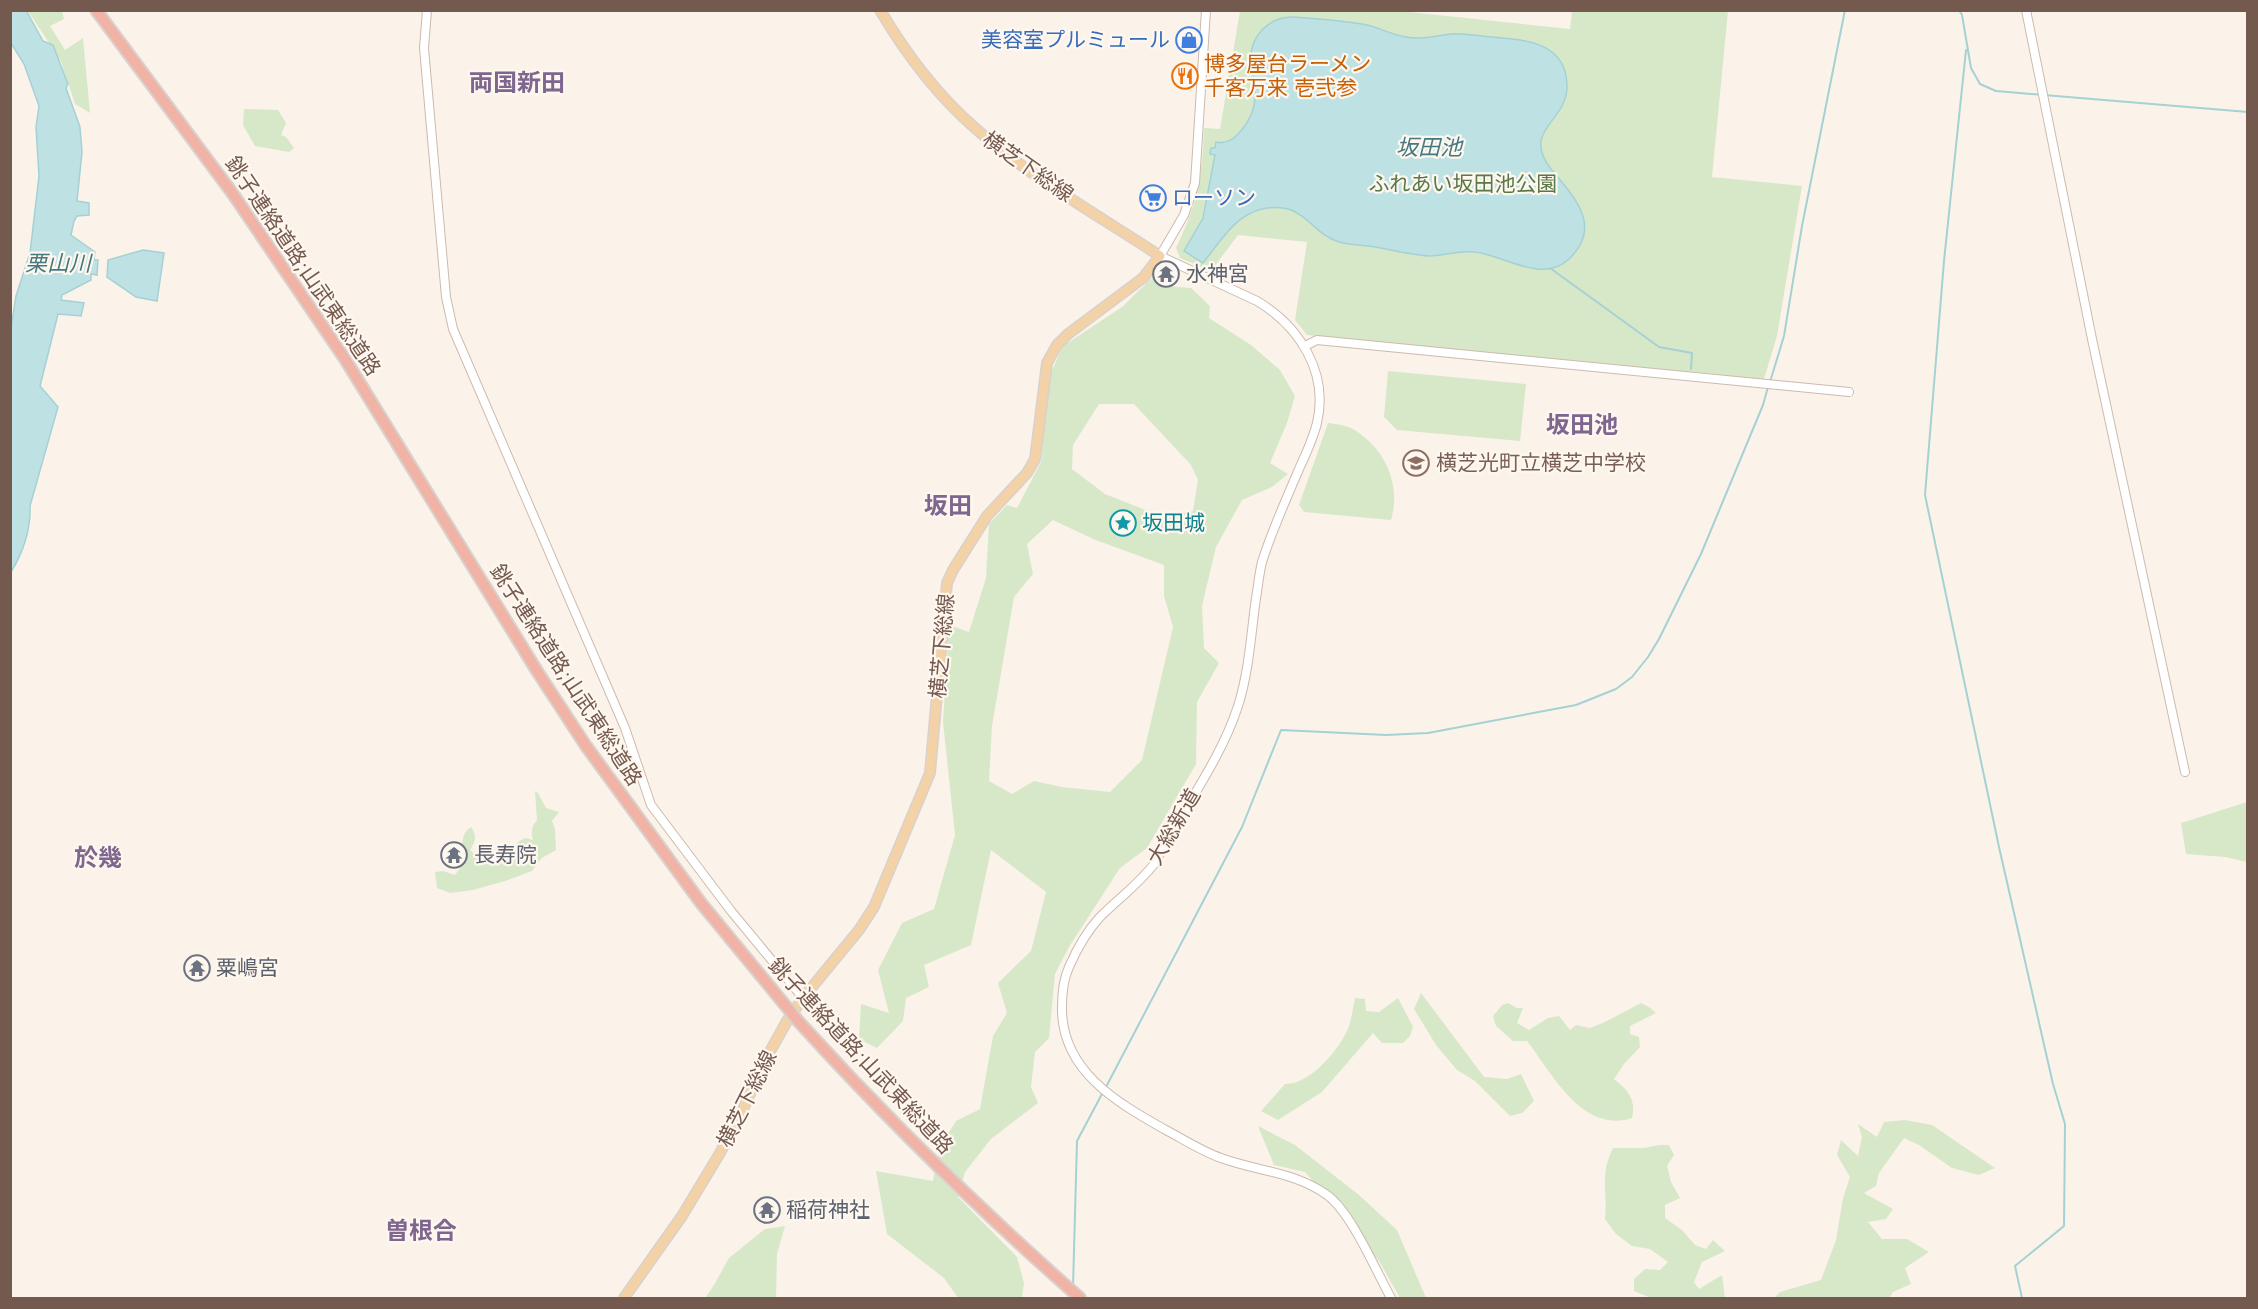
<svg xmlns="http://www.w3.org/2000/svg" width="2258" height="1309" font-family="Jost,'Noto Sans JP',sans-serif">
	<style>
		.green { fill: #d7e8c8; fill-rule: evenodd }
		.water { fill: #bee1e3; stroke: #a5d1d5; stroke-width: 1.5 }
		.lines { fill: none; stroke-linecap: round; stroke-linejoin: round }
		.stream { stroke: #a5d1d5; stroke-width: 2 }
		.tertiary-casing { stroke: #ccbaaf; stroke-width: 10 }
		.primary-casing { stroke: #d8d1cd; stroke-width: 12 }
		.motorway-casing { stroke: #d8d1cd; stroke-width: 14 }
		.tertiary { stroke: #fff; stroke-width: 8 }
		.primary { stroke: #f4d2a7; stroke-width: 9 }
		.motorway { stroke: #f0b3a5; stroke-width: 10 }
		.motorway-bridge-casing { stroke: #d8d1cd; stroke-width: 14; stroke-linecap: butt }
		.motorway-bridge { stroke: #f0b3a5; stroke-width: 10 }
		.labels { text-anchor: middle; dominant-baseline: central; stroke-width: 4.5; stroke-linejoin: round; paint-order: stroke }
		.shop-label { font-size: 21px; fill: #366cbe; stroke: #fef7ef; text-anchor: end }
		.food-label { font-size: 21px; fill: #c56008; stroke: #fef7ef; text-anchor: start }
		.street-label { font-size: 21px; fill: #74594e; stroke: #fef7ef }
		.park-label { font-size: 21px; fill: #597847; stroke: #fef7ef }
		.worship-label { font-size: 21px; fill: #5b616d; stroke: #fef7ef; text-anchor: start }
		.education-label { font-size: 21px; fill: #785e54; stroke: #fef7ef; text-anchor: start }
		.culture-label { font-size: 21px; fill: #0d838f; stroke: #fef7ef; text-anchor: start }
		.water-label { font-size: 22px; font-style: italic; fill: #46797f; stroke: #fef7ef }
		.quarter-label { font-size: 24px; font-weight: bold; fill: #7e668f; stroke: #fef7ef }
	</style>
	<rect width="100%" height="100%" fill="#fbf3e9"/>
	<path class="green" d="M 28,11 L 62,11 L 64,19 L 50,26 L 65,50 L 83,38 L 90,113 L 75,104 L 61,61 Z
		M 1240,11 L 1399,11 L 1570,29 L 1572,11 L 1728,11 L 1712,177 L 1802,186 L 1777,336 L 1764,379 L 1307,335 L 1295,320 L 1307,242 L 1238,235 L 1211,271 L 1180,258 L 1176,248 C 1198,202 1202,178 1204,128 L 1220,129 Z
		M 244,109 L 278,110 L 286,123 L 281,135 L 286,137 L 294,148 L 289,152 L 255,146 L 243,125 Z
		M 1162,268 L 1172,270 L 1165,286 L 1191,288 L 1210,306 L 1209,318 L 1251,345 L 1280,370 L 1295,396 L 1287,423 L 1270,463 L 1288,474 L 1272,487 L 1242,500 L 1216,547 L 1202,606 L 1204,648 L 1219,663 L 1197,702 L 1196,764 L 1147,848 L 1120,868 L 1069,947 L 1055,974 L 1049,1038 L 1035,1052 L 1031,1087 L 1038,1103 L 991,1139 L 965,1172 L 958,1197 L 1017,1257 L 1024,1283 L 1022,1298 L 958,1298 L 944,1278 L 887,1234 L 876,1171 L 933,1181 L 940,1146 L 956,1121 L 980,1109 L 993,1036 L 1007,1013 L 998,983 L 1031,951 L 1046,892 L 991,850 L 971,945 L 924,965 L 929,987 L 906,998 L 903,1021 L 877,1048 L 859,1039 L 861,1004 L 889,1013 L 878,970 L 902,923 L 934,909 L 955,835 L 943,722 L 949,625 L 969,632 L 986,578 L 989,524 L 1007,505 L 1017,508 L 1041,462 L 1048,379 L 1063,346 L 1122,307 ZM 1099,404 L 1134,404 L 1191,465 L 1198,480 L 1193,511 L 1163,517 L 1105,494 L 1072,469 L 1073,445 ZM 1053,520 L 1093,539 L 1164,565 L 1164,596 L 1173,627 L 1142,760 L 1110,792 L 1062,787 L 1034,781 L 1012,794 L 989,781 L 992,726 L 1014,597 L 1033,574 L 1027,544 Z
		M 1388,371 L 1526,384 L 1520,441 L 1397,430 L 1384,417 Z
		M 1328,423 C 1335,424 1344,425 1351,428 C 1384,446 1402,484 1391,520 L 1304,512 L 1299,505 Z
		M 535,791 L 538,793 L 546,808 L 559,812 L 552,821 L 555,829 L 556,850 L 542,858 L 532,871 L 505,881 L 473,890 L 450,893 L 437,888 L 435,872 L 443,871 L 455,875 C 456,874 461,867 461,866 C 465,852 457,836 471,827 C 477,836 476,841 470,850 L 478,857 L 479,866 L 489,861 L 502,862 L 508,857 C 509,848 517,842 525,838 L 533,840 C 531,832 531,827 537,820 Z
		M 2247,802 L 2247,862 L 2225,857 L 2186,854 L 2181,823 Z
		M 1421,993 L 1484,1077 L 1507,1079 L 1521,1074 L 1534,1101 L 1522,1113 L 1510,1116 L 1475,1081 L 1457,1070 L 1436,1045 L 1414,1009 Z
		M 1355,998 L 1365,999 L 1366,1011 L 1379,1012 L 1398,998 L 1413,1027 L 1410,1036 L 1403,1043 L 1382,1043 L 1373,1033 L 1322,1092 L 1278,1120 L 1261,1111 L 1285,1084 C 1310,1085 1341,1048 1349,1026 C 1352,1017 1353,1007 1355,998 Z
		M 1508,1003 L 1517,1008 L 1523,1008 L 1517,1023 L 1529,1030 L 1548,1018 L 1559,1016 L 1570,1030 L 1576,1025 L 1590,1028 L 1605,1022 L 1641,1003 L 1649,1007 L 1656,1013 L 1630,1026 L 1630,1034 L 1639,1037 L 1640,1047 L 1624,1064 L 1614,1079 C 1629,1091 1636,1099 1632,1118 C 1582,1134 1552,1073 1527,1041 L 1513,1041 L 1496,1026 L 1493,1016 L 1502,1005 Z
		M 1905,1120 L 1932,1125 L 1995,1168 L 1979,1175 L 1952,1168 L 1919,1145 L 1904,1138 L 1879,1173 L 1876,1186 L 1864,1193 L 1893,1209 L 1886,1219 L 1868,1222 L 1882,1239 L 1907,1239 L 1929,1252 L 1905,1268 L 1911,1284 L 1893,1292 L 1889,1298 L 1774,1298 L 1780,1292 L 1821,1280 L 1836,1240 L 1843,1198 L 1850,1177 L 1837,1155 L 1841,1140 L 1858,1156 L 1862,1137 L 1858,1124 L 1877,1137 L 1884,1122 Z
		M 1258,1126 L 1295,1145 L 1359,1195 L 1397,1230 L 1426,1298 L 1400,1298 L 1379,1261 L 1305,1172 L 1274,1165 Z
		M 1659,1145 L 1669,1145 L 1674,1155 L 1667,1166 L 1671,1182 L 1680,1198 L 1665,1205 L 1665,1218 L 1682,1230 L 1695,1245 L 1706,1249 L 1713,1240 L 1725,1251 L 1702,1262 L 1694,1282 L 1699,1289 L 1722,1275 L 1725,1298 L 1651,1298 L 1634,1291 L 1634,1279 L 1645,1269 L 1660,1270 L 1668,1262 L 1650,1249 L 1632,1246 L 1616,1234 L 1605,1219 C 1608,1192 1599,1176 1613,1148 L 1644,1148 Z
		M 785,1226 L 777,1254 L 776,1298 L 705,1298 L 714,1285 L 729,1258 L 765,1229 Z"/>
	<path class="water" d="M 26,10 L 43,41 L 53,45 L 68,84 L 66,88 L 80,127 L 82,152 L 77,201 L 89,203 L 89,215 L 77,216 L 74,221 L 71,235 L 95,252 L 94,260 L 98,260 L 97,275 L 91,274 L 91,280 L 62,295 L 61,300 L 84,303 L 81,316 L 58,314 L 40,386 L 58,407 L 30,506 C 31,529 23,553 11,572 L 11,328 L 16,296 L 30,253 L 39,176 L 36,127 L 39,106 L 24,64 L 11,43 L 11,11 Z
		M 1294,17 C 1318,19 1343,20 1367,25 C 1380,28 1392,35 1406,37 C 1421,40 1436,36 1451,34 C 1464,33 1478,36 1492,37 C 1524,40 1565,41 1567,84 C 1569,122 1520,129 1551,169 C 1573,196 1604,226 1569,259 C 1542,285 1503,254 1474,252 C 1458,250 1444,256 1429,256 C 1411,255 1392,250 1375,247 C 1363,245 1350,245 1339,242 C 1309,233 1305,200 1262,209 C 1235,215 1220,242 1203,263 L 1184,251 L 1203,218 L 1215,155 L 1210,154 L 1211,148 L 1215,148 L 1216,142 C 1224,144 1231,141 1237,135 C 1247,125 1254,112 1255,98 C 1256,85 1252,73 1251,61 C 1249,36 1270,16 1294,17 Z
		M 143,250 L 164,253 L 157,301 L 136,297 L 107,277 L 108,260 Z"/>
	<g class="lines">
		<path class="stream" d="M 1959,10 L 1962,15 L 1971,68 L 1980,84 L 1996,91 L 2248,112
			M 1966,50 L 1944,261 L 1925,495 L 1999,847 L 2053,1084 L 2065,1124 L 2064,1226 L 2015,1266 L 2022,1298
			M 1550,268 L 1659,347 L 1692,353 L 1691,369
			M 1770,382 L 1784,336 L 1802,226 L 1845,10
			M 1106,1087 L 1242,827 L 1281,730 L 1386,735 L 1428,733 L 1576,705 L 1616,689 L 1632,677 L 1648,657 L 1659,639 L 1701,554 L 1763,405 L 1768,387
			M 1073,1287 L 1077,1141 L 1103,1092"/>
		<g class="tertiary-casing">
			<path id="tertiary" d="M 427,10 L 424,48 L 446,297 L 453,329 L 625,728 L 651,805 L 731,911 L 803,998
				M 1206,10 L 1195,183 L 1184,215 L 1160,256 L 1257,301 C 1299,326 1329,372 1317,423 C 1313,439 1306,454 1299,469 C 1286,500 1272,530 1262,562 C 1259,574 1258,587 1256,598 C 1251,634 1249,672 1238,706 C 1220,762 1181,811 1155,863 C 1137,886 1119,898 1100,917 C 1088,930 1076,951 1069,967 C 1063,980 1062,994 1062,1007 C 1061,1070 1116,1102 1164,1129 C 1183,1139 1201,1151 1221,1158 C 1256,1171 1296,1172 1327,1195 C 1351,1212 1376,1271 1391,1298
				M 2026,10 L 2092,339 L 2185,772
				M 1305,346 L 1317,340 L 1849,392"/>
		</g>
		<g class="primary-casing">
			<path id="primary" d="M 624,1298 L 682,1216 L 720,1153 L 742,1112 L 763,1064 L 787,1021 L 803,998 L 859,930 L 874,907 L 930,773 L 947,583 L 953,570 L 987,516 L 1027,473 L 1035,459 L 1047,363 L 1057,345 L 1068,334 L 1143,278 L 1160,256 C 1098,215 1031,178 975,128 C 937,95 906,54 880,10"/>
		</g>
		<g class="motorway-casing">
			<path id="motorway" d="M 96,10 L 233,194 L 345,359 L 537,671 L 586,746
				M 799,1022 C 888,1120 981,1211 1080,1298"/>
		</g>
		<use href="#tertiary" class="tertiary"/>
		<use href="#primary" class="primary"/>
		<use href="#motorway" class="motorway"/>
		<g class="motorway-bridge-casing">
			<path id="motorway-bridge" d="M 586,746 L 701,903 L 799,1022"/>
		</g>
		<use href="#motorway-bridge" class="motorway-bridge"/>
	</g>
	<defs>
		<g id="shop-ring" transform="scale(1.35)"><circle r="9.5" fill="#fef7ef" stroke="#3f7fe0" stroke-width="1.5"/><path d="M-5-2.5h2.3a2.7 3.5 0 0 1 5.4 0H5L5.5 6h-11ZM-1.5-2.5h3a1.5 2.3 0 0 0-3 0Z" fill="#3f7fe0"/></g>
		<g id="restaurant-ring" transform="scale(1.35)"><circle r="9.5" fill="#fef7ef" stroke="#e8710a" stroke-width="1.5"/><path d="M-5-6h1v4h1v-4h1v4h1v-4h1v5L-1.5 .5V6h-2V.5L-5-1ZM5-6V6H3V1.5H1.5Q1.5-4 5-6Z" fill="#e8710a"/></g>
		<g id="supermarket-ring" transform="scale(1.35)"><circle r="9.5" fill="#fef7ef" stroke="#3f7fe0" stroke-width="1.5"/><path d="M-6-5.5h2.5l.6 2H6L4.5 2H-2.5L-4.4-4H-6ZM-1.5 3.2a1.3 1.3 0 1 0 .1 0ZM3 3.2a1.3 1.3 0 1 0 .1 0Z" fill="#3f7fe0"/></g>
		<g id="temple-ring" transform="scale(1.35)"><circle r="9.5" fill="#fef7ef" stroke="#6b7280" stroke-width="1.5"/><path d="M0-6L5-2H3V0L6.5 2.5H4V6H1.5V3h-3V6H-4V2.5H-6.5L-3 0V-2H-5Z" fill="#6b7280"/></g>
		<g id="school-ring" transform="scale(1.35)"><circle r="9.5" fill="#fef7ef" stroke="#8d6e63" stroke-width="1.5"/><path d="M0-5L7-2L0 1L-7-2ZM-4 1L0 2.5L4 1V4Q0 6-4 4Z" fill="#8d6e63"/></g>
		<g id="sight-ring" transform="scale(1.35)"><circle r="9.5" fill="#fef7ef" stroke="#0f9aa8" stroke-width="1.5"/><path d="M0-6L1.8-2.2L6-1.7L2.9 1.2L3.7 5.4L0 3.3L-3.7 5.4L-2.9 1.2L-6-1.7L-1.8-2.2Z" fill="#0f9aa8"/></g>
	</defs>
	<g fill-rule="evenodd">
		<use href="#shop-ring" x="1189" y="40"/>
		<use href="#restaurant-ring" x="1185" y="76"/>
		<use href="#supermarket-ring" x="1153" y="198"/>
		<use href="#temple-ring" x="1166" y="274"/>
		<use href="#school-ring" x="1416" y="463"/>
		<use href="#sight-ring" x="1123" y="523"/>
		<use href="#temple-ring" x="454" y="855"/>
		<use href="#temple-ring" x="197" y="968"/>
		<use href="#temple-ring" x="767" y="1210"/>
	</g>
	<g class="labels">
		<g class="shop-label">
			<text x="1170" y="40">美容室プルミュール</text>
			<text x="1172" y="198" text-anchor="start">ローソン</text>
		</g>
		<g class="food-label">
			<text x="1204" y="64">博多屋台ラーメン<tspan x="1204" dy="24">千客万来 壱弐参</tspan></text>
		</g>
		<g class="street-label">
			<text transform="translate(1028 167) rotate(35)">横芝下総線</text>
			<text transform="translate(303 266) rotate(56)">銚子連絡道路;山武東総道路</text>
			<text transform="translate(942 646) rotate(-85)">横芝下総線</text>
			<text transform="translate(566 675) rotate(57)">銚子連絡道路;山武東総道路</text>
			<text transform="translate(1174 827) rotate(-60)">大総新道</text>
			<text transform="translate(861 1056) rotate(47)">銚子連絡道路;山武東総道路</text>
			<text transform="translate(747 1099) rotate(-63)">横芝下総線</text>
		</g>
		<g class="park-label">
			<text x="1463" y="184">ふれあい坂田池公園</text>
		</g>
		<g class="worship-label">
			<text x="1186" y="274">水神宮</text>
			<text x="474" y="855">長寿院</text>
			<text x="216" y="968">粟嶋宮</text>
			<text x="786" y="1210">稲荷神社</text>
		</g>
		<g class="education-label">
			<text x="1436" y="463">横芝光町立横芝中学校</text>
		</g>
		<g class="culture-label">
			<text x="1142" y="523">坂田城</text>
		</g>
		<g class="water-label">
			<text x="1429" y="147">坂田池</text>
			<text x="58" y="263">栗山川</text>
		</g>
		<g class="quarter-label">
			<text x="517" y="82">両国新田</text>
			<text x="1582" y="424">坂田池</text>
			<text x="948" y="505">坂田</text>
			<text x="98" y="857">於幾</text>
			<text x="421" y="1230">曽根合</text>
		</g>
	</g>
	<rect width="2258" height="1309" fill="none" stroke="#74594e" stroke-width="24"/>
</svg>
